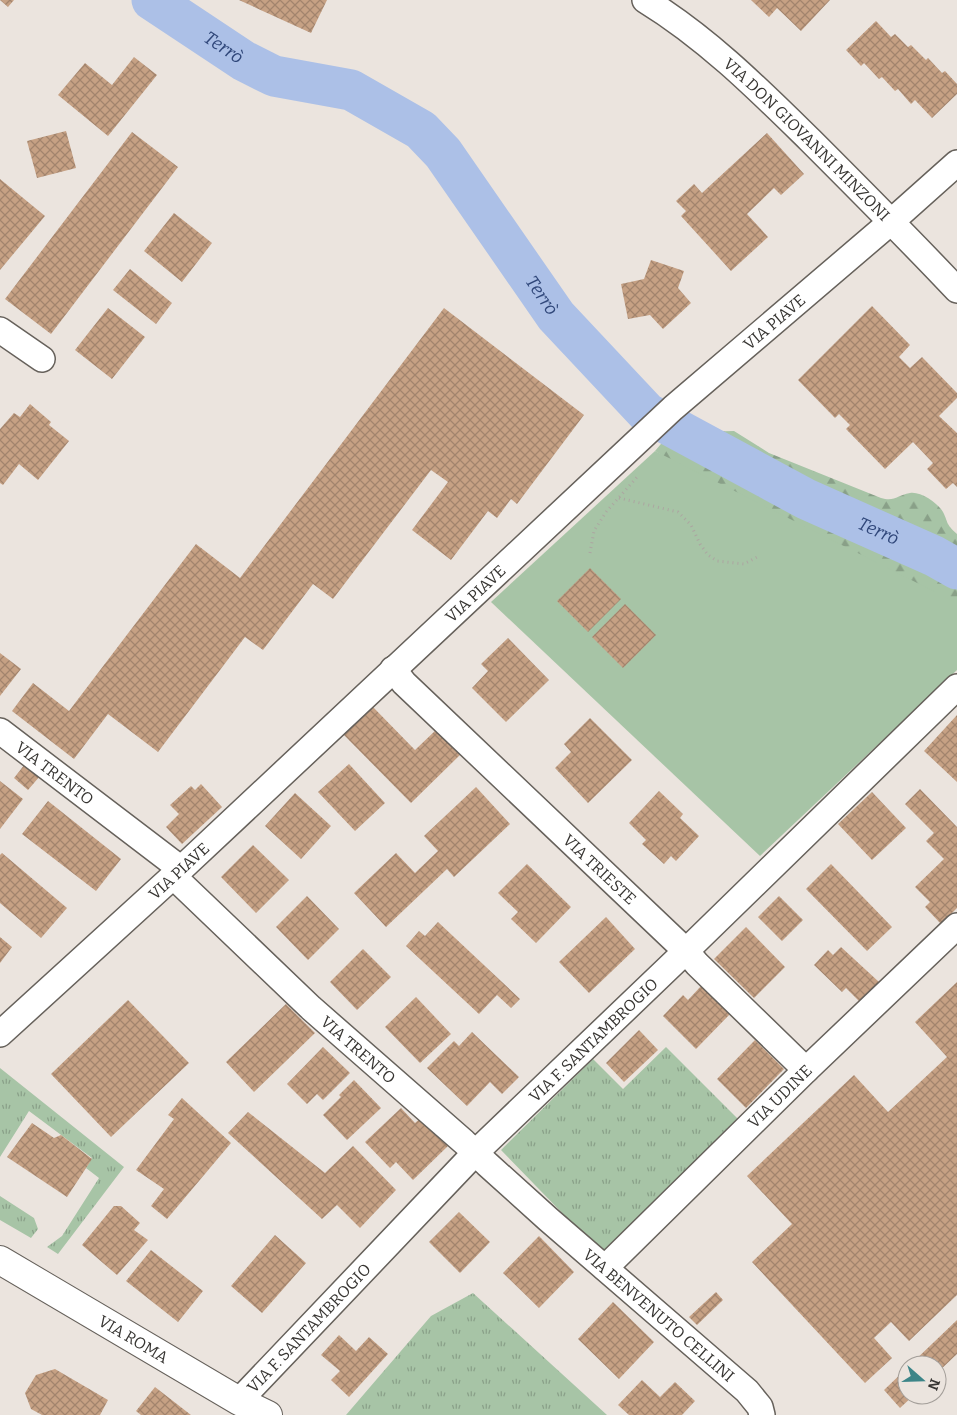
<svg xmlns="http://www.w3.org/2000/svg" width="957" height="1415" font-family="Bitter,serif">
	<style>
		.grass { fill: url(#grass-tufts) }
		.forest { fill: url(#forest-firs) }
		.green { fill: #a7c4a6 }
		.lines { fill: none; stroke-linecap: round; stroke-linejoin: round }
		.river { stroke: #acc0e7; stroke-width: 41 }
		.building { fill: url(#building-cross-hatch) }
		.minor-casing { stroke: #66615b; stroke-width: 28 }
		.tertiary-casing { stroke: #66615b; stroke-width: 30 }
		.path { stroke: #aca6a1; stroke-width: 3; stroke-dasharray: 1 4; stroke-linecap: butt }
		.minor { stroke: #fff; stroke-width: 25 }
		.tertiary { stroke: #fff; stroke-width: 28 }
		.labels { text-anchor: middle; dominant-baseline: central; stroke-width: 4.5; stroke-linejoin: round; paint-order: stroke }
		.street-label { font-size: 16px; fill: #373532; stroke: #ebe4de }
		.water-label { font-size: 18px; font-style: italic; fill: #30477a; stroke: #ebe4de }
	</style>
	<defs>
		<pattern id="grass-tufts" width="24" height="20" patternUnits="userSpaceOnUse" patternTransform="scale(1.25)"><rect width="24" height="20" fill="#a7c4a6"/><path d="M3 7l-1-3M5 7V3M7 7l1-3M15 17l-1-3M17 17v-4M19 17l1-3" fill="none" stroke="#89a088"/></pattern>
		<pattern id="forest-firs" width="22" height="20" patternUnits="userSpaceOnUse" patternTransform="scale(1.25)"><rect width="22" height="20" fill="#a7c4a6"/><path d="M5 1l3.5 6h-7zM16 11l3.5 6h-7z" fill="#89a088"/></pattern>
		<pattern id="building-cross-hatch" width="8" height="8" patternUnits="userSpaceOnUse" patternTransform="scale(1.25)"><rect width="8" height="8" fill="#c6a184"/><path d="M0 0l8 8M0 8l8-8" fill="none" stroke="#a2846d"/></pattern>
	</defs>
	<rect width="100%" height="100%" fill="#ebe4de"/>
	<path class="grass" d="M 666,1047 L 739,1120 L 602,1254 L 501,1150 L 593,1059 L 623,1089 Z
		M 0,1068 L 124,1167 L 58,1254 L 47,1247 L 62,1236 L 99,1178 L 86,1168 L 92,1158 L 29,1111 L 0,1157 Z
		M 0,1196 L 34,1218 L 38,1229 L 31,1238 L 0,1220 Z
		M 473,1293 L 607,1415 L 346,1415 L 431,1316 Z"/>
	<path class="forest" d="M 734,431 L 769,453 L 881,498 C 895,502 897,495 910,493 C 920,491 938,503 943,512 C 949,524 945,523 957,534 L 957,560 L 832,506 L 696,432 Z
		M 671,432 L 835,525 L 852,529 L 872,546 L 902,562 L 928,560 L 957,576 L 957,636 L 655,451 Z"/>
	<path class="green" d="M 655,451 L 957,603 L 957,670 L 760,856 L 491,602 Z"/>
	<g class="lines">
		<path class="river" id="s1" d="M 152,0 L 244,61 L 274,76 L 351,90 L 421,130 L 443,153 L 556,316 L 647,413 L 806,499 L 934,556 L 957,569"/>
	</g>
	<path class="building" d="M 0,0 L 14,0 L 8,7 Z
		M 239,0 L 327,0 L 311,33 Z
		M 751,0 L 830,0 L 801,31 L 777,8 L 769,17 Z
		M 876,21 L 891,37 L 895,34 L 908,47 L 911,45 L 926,60 L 928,58 L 942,73 L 945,71 L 957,84 L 957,94 L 932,118 L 915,100 L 911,104 L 898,89 L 895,91 L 882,77 L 879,79 L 864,63 L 861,66 L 846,50 Z
		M 134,57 L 157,75 L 108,136 L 58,95 L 85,63 L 112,85 Z
		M 66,131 L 76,168 L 37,178 L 27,141 Z
		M 132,132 L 178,167 L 51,334 L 5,299 Z
		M 767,133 L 804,174 L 781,195 L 774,188 L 747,214 L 768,237 L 731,271 L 681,216 L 686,211 L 676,201 L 694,184 L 702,193 Z
		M 0,179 L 45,216 L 0,270 Z
		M 174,213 L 212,243 L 182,282 L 144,251 Z
		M 651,260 L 684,271 L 678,288 L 691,303 L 663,329 L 650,315 L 628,319 L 621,284 L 644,279 Z
		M 130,269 L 172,303 L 156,324 L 113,290 Z
		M 872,306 L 910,345 L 899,357 L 910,368 L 922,357 L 957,393 L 957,398 L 939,416 L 957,433 L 957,487 L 953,483 L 946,489 L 927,469 L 933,463 L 913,442 L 885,469 L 846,429 L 850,425 L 839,414 L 835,418 L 798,380 Z
		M 108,308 L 145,337 L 112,379 L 75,350 Z
		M 444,308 L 584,415 L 517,504 L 511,499 L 497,518 L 488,511 L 451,560 L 412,530 L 448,482 L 431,470 L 333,599 L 313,584 L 263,650 L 245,637 L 158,752 L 108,714 L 74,759 L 12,711 L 33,683 L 69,711 L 196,544 L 240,578 Z
		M 30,404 L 51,422 L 49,425 L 69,441 L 38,480 L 19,464 L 3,485 L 0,483 L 0,429 L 14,413 L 20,417 Z
		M 590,568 L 621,599 L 588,632 L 557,601 Z
		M 625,604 L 656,635 L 623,668 L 592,637 Z
		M 508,638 L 549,680 L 506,722 L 472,688 L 488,671 L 481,664 Z
		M 0,653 L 21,669 L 0,696 Z
		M 372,706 L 415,750 L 437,729 L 461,754 L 411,803 L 343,734 Z
		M 957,715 L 957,782 L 924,751 Z
		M 590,718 L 632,760 L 588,803 L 555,768 L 571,752 L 564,744 Z
		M 25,764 L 40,776 L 28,790 L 14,778 Z
		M 349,764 L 385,803 L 355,831 L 318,792 Z
		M 0,781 L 23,799 L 0,829 Z
		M 201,784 L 222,807 L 182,844 L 166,827 L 179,814 L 170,805 L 191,786 L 195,790 Z
		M 476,787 L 510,824 L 454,877 L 447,869 L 386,927 L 354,893 L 396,853 L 415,873 L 438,851 L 424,836 Z
		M 920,789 L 957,827 L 957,908 L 941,924 L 925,907 L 930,902 L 915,887 L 944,859 L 926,841 L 934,833 L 905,804 Z
		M 659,791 L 683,814 L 680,818 L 699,836 L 676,861 L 671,856 L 664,864 L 642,844 L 646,840 L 629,823 Z
		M 872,792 L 906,828 L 872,860 L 838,824 Z
		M 295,793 L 331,826 L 301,859 L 265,826 Z
		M 48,801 L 121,859 L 96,891 L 22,834 Z
		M 253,845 L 289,880 L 256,913 L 221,877 Z
		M 2,853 L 67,908 L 41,938 L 0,903 L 0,855 Z
		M 527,864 L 571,907 L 536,943 L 511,919 L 518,912 L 498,893 Z
		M 831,864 L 892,927 L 867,951 L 806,889 Z
		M 307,896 L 339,929 L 308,960 L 276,927 Z
		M 779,896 L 803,920 L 782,941 L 758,917 Z
		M 606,917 L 635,949 L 589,993 L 559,962 Z
		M 438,922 L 520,999 L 511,1008 L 497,995 L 479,1014 L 406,946 L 419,931 L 425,936 Z
		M 746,927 L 785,967 L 754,998 L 714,959 Z
		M 0,937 L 12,947 L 0,963 Z
		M 841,947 L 879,982 L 860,1002 L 846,988 L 842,992 L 814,965 L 828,950 L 833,955 Z
		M 363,949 L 391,977 L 357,1010 L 330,982 Z
		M 957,982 L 957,1295 L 909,1341 L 891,1322 L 874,1338 L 892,1358 L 865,1383 L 752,1262 L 792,1224 L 747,1176 L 854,1075 L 888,1112 L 947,1057 L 915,1022 Z
		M 702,985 L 731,1013 L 696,1049 L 663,1016 L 683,995 L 688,1000 Z
		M 416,997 L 451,1034 L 420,1063 L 385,1027 Z
		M 128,1000 L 189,1063 L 111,1137 L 51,1074 Z
		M 286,1004 L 315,1033 L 254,1092 L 226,1062 Z
		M 639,1030 L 658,1050 L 624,1082 L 606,1063 Z
		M 472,1032 L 519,1077 L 502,1094 L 490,1082 L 467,1106 L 427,1068 L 454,1041 L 459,1046 Z
		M 755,1040 L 784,1069 L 746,1108 L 717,1079 Z
		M 323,1047 L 350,1073 L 323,1100 L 317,1094 L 307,1104 L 287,1084 Z
		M 354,1080 L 381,1108 L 347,1140 L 323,1115 L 341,1097 L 339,1095 Z
		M 182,1098 L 231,1143 L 167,1219 L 151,1206 L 164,1189 L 136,1170 L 174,1119 L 168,1115 Z
		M 401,1108 L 415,1123 L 422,1117 L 449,1145 L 413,1180 L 396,1162 L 390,1168 L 365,1142 Z
		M 248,1112 L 325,1173 L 353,1146 L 396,1190 L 360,1228 L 337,1205 L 322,1219 L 228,1133 Z
		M 32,1123 L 54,1138 L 61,1135 L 92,1159 L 67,1197 L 7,1157 Z
		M 114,1206 L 121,1206 L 140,1223 L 134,1230 L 148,1240 L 117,1275 L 82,1245 Z
		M 459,1212 L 490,1242 L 460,1273 L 429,1242 Z
		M 275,1235 L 306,1263 L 262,1313 L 231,1286 Z
		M 539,1236 L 574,1272 L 539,1308 L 503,1273 Z
		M 151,1250 L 203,1291 L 178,1322 L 126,1281 Z
		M 716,1292 L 723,1300 L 697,1325 L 689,1317 Z
		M 613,1302 L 654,1342 L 619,1379 L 578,1339 Z
		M 957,1320 L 957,1354 L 937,1373 L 937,1365 L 910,1365 Z
		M 339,1335 L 356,1351 L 369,1337 L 388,1354 L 349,1397 L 331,1380 L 340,1371 L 321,1355 Z
		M 907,1368 L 907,1395 L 914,1395 L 900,1408 L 884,1390 Z
		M 55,1369 L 108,1400 L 100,1415 L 42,1415 L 31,1409 L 25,1393 L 36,1375 Z
		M 642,1380 L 660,1397 L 675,1382 L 695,1401 L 682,1415 L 629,1415 L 618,1405 Z
		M 155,1387 L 191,1415 L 141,1415 L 136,1411 Z"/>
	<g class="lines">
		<g class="minor-casing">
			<g id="minor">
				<path id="s2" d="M 645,0 C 707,38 758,89 810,140 C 860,190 909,239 957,290"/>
				<path d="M 0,330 L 42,359"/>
				<path id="s3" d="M 393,669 L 404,683 L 686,951 L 697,964 L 806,1070"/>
				<path id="s4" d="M 0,731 L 181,869"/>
				<path id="s5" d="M 173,876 L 311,1008 L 464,1142 L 487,1164 L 548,1219 L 747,1391 L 760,1407 L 762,1415"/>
				<path id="s6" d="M 0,1034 L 181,869 L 673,408 L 892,221 L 957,163"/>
				<path id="s7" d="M 605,1268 L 806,1070 L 957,926"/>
				<path id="s8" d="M 239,1401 L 475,1153 L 686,951 L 957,687"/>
			</g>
		</g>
		<g class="tertiary-casing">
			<g id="tertiary">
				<path id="s9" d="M 0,1260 L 239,1401 L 268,1415"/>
			</g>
		</g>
		<path class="path" d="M 619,498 L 678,512 L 691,525 L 700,544 L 708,555 L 717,561 L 744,564 L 759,556
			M 590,553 L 594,531 L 606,512 L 637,477"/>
		<use href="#minor" class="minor"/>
		<use href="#tertiary" class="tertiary"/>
	</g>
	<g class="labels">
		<g class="street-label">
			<text stroke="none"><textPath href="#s2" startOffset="214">VIA DON GIOVANNI MINZONI</textPath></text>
			<text stroke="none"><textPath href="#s6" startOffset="1052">VIA PIAVE</textPath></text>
			<text stroke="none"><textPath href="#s6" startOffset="648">VIA PIAVE</textPath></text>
			<text stroke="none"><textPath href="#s4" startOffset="69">VIA TRENTO</textPath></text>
			<text stroke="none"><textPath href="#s3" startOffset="288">VIA TRIESTE</textPath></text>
			<text stroke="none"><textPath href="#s6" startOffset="242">VIA PIAVE</textPath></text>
			<text stroke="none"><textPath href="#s8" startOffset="506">VIA F. SANTAMBROGIO</textPath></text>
			<text stroke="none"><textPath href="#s5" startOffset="254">VIA TRENTO</textPath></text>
			<text stroke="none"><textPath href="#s7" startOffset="245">VIA UDINE</textPath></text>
			<text stroke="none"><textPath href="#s5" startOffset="655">VIA BENVENUTO CELLINI</textPath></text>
			<text stroke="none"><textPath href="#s8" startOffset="101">VIA F. SANTAMBROGIO</textPath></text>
			<text stroke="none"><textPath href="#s9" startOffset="155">VIA ROMA</textPath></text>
		</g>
		<g class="water-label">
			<text stroke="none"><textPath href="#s1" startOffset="86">Terrò</textPath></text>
			<text stroke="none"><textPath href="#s1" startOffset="508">Terrò</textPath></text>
			<text stroke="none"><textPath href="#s1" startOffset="926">Terrò</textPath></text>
		</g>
	</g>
	<g transform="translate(922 1380) rotate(110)"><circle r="24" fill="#ebe4de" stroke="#a39e99"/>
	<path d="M0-4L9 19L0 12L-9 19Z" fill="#3c8588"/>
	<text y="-8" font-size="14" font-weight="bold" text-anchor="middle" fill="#373532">N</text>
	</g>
</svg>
